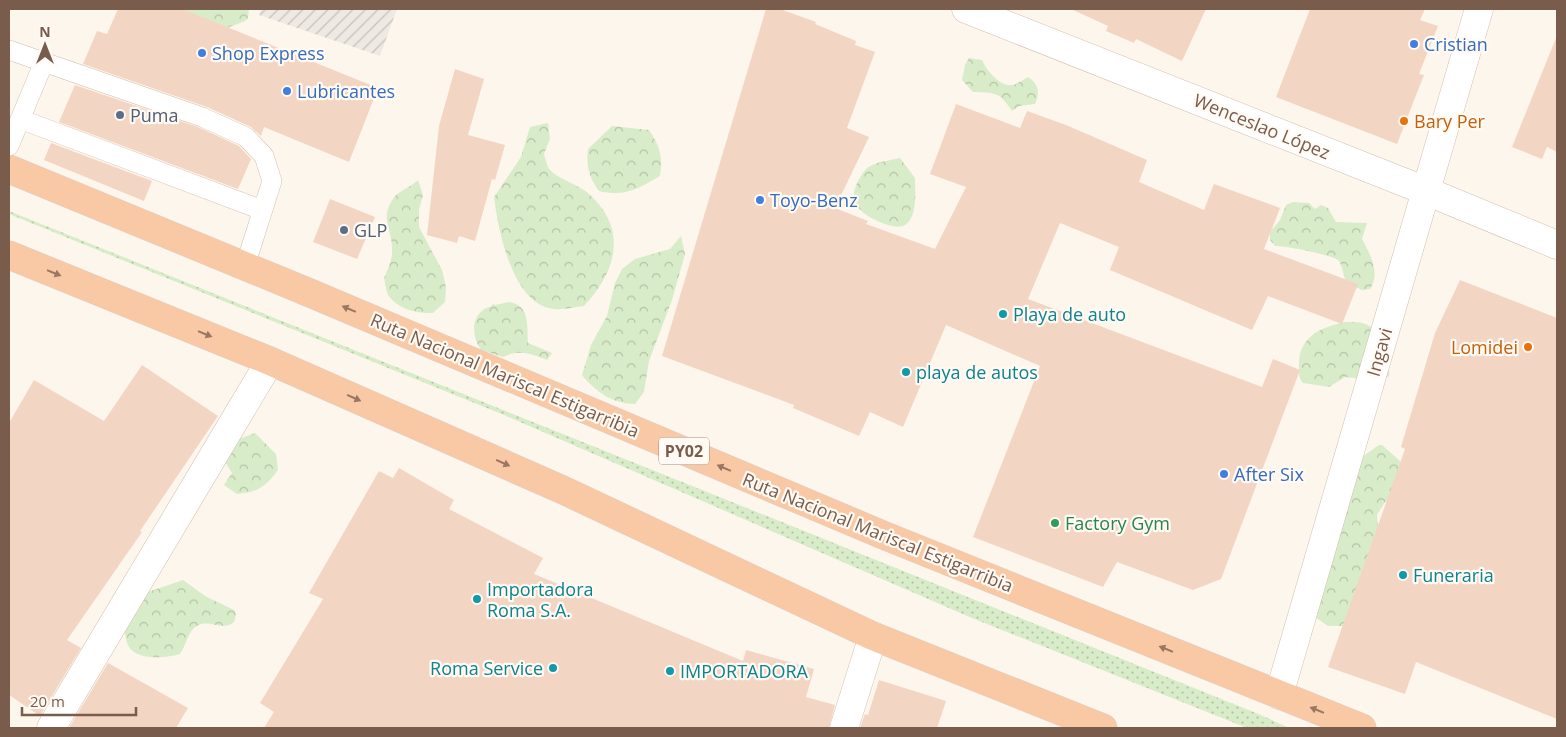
<svg xmlns="http://www.w3.org/2000/svg" width="1566" height="737" font-family="'Open Sans',sans-serif">
	<style>
		.industrial { fill: url(#industrial-furrows) }
		.grass { fill: url(#grass-dots) }
		.forest { fill: url(#forest-crowns) }
		.building { fill: #f3d5c3 }
		.lines { fill: none; stroke-linecap: round; stroke-linejoin: round }
		.service-casing { stroke: #d1beb0; stroke-width: 20 }
		.minor-casing { stroke: #d1beb0; stroke-width: 29 }
		.tertiary-casing { stroke: #d1beb0; stroke-width: 29 }
		.trunk-casing { stroke: #dad1cd; stroke-width: 29 }
		.service { stroke: #fff; stroke-width: 19 }
		.minor { stroke: #fff; stroke-width: 28 }
		.tertiary { stroke: #fff; stroke-width: 28 }
		.trunk { stroke: #f9c8a4; stroke-width: 28 }
		.oneway { fill: #9a7763 }
		.shop-dot { fill: #3f7fe0; stroke: #fffaf3; stroke-width: 2 }
		.service-dot { fill: #5c6f8a; stroke: #fffaf3; stroke-width: 2 }
		.food-dot { fill: #e8710a; stroke: #fffaf3; stroke-width: 2 }
		.culture-dot { fill: #0f9aa8; stroke: #fffaf3; stroke-width: 2 }
		.leisure-dot { fill: #2e9e5b; stroke: #fffaf3; stroke-width: 2 }
		.labels { text-anchor: middle; dominant-baseline: central; stroke-width: 4.5; stroke-linejoin: round; paint-order: stroke }
		.shield { fill: #fffaf3; stroke: #a28b7f; stroke-width: 1 }
		.shield-label { font-size: 16px; font-weight: bold; fill: #7a5c4d }
		.shop-label { font-size: 18px; fill: #366cbe; stroke: #fffaf3; text-anchor: start }
		.service-label { font-size: 18px; fill: #4e5e75; stroke: #fffaf3; text-anchor: start }
		.food-label { font-size: 18px; fill: #c56008; stroke: #fffaf3; text-anchor: start }
		.street-label { font-size: 18px; fill: #7a5c4d; stroke: #fffaf3 }
		.culture-label { font-size: 18px; fill: #0d838f; stroke: #fffaf3; text-anchor: start }
		.leisure-label { font-size: 18px; fill: #27864d; stroke: #fffaf3; text-anchor: start }
	</style>
	<defs>
		<pattern id="industrial-furrows" width="10" height="10" patternUnits="userSpaceOnUse" patternTransform="scale(1.25)"><rect width="10" height="10" fill="#efe9e4"/><path d="M-1 1l2-2M0 10L10 0M9 11l2-2" fill="none" stroke="#c7c0bb"/></pattern>
		<pattern id="grass-dots" width="8" height="8" patternUnits="userSpaceOnUse" patternTransform="scale(1.25)"><rect width="8" height="8" fill="#d8ecc9"/><path d="M2 2h.1M6 6h.1" fill="none" stroke="#b4c2a5" stroke-width="1.8" stroke-linecap="round"/></pattern>
		<pattern id="forest-crowns" width="20" height="18" patternUnits="userSpaceOnUse" patternTransform="scale(1.25)"><rect width="20" height="18" fill="#d8ecc9"/><path d="M2 6a3 3 0 1 1 6 0M12 15a3 3 0 1 1 6 0" fill="none" stroke="#b4c2a5"/></pattern>
	</defs>
	<rect width="100%" height="100%" fill="#fdf6ec"/>
	<path class="industrial" d="M 261,9 L 397,9 L 380,56 L 259,15 Z"/>
	<path class="grass" d="M 9,211 L 1261,715 L 1289,728 L 1247,728 L 972,618 L 504,415 L 9,214 Z"/>
	<path class="forest" d="M 155,9 L 249,9 L 248,18 L 245,21 L 222,30 Z
		M 969,58 L 982,60 C 987,71 1000,87 1013,85 C 1018,84 1024,79 1028,77 C 1039,84 1040,93 1035,104 L 1019,106 L 1012,111 C 999,91 995,93 973,92 L 962,80 L 965,65 Z
		M 548,123 L 550,139 L 544,154 C 545,158 547,165 549,169 C 559,180 578,184 589,194 C 628,229 617,271 584,306 C 575,307 563,310 554,309 C 512,305 498,229 494,197 L 521,157 L 530,127 Z
		M 612,126 L 649,130 C 660,146 663,157 660,176 C 638,189 625,197 599,191 C 589,177 586,166 588,149 Z
		M 900,158 L 915,178 C 915,190 918,217 905,225 C 894,232 860,215 855,203 C 852,196 855,187 858,181 C 861,176 863,172 867,168 C 877,161 889,161 900,158 Z
		M 418,180 L 423,195 L 419,210 L 419,227 L 442,270 L 446,287 L 445,302 L 433,313 C 417,314 398,309 388,295 C 386,290 385,283 384,278 C 388,269 393,259 392,248 C 392,231 381,219 391,202 C 397,190 409,189 418,180 Z
		M 1293,202 L 1309,203 L 1315,209 L 1321,205 L 1328,208 L 1336,222 L 1367,223 L 1362,239 C 1370,254 1381,273 1370,289 L 1362,290 L 1347,283 C 1343,277 1343,267 1339,261 C 1334,255 1286,246 1275,246 L 1270,240 L 1270,232 L 1280,220 L 1286,205 Z
		M 681,236 L 685,254 L 672,300 L 649,361 L 644,392 L 635,404 C 613,404 596,392 582,375 L 591,345 L 607,316 L 615,283 L 622,269 L 635,259 L 670,249 Z
		M 509,302 C 530,305 527,325 528,343 L 552,353 L 547,360 C 532,354 519,349 503,357 L 481,350 C 473,339 470,320 483,310 C 487,307 490,308 493,304 L 495,305 Z
		M 1345,322 C 1354,322 1364,321 1372,328 C 1380,335 1391,365 1389,376 L 1382,381 L 1345,377 L 1329,387 L 1303,383 C 1298,378 1299,371 1299,364 C 1299,337 1321,327 1345,322 Z
		M 255,433 L 276,454 L 278,470 C 265,487 259,492 237,494 L 224,485 L 232,473 L 225,462 L 231,442 Z
		M 1379,445 L 1382,445 L 1400,461 L 1403,478 L 1398,493 L 1385,502 L 1377,515 L 1383,596 L 1343,626 L 1328,626 L 1315,617 L 1352,464 Z
		M 183,580 L 205,596 L 234,610 L 236,614 L 234,622 C 222,633 206,615 193,629 C 187,636 185,647 180,654 C 167,658 138,661 129,647 C 126,642 125,634 124,628 L 142,594 Z"/>
	<path class="building" d="M 118,9 L 182,9 L 378,88 L 349,162 L 264,127 L 261,136 L 251,127 L 207,107 L 83,64 L 97,31 L 107,34 Z
		M 766,9 L 780,9 L 816,22 L 815,24 L 856,41 L 855,45 L 875,52 L 847,128 L 869,137 L 835,208 L 868,221 L 866,224 L 935,249 L 966,187 L 930,174 L 956,104 L 1020,128 L 1027,111 L 1066,125 L 1147,160 L 1139,182 L 1204,210 L 1214,184 L 1280,208 L 1264,249 L 1358,284 L 1342,324 L 1268,296 L 1252,330 L 1110,270 L 1119,247 L 1060,223 L 1028,299 L 1262,387 L 1273,359 L 1300,370 L 1221,579 L 1193,590 L 1117,562 L 1103,587 L 973,537 L 1040,366 L 946,325 L 903,427 L 870,412 L 859,436 L 793,408 L 794,405 L 662,356 Z
		M 1071,9 L 1206,9 L 1182,61 L 1136,39 L 1134,43 L 1106,31 L 1108,26 Z
		M 1310,9 L 1425,9 L 1420,20 L 1438,26 L 1419,74 L 1424,75 L 1397,144 L 1276,97 Z
		M 1556,38 L 1557,152 L 1547,147 L 1542,159 L 1512,147 Z
		M 455,69 L 484,79 L 468,135 L 505,145 L 495,180 L 492,179 L 475,241 L 459,236 L 457,243 L 427,235 L 439,126 Z
		M 75,85 L 198,127 L 239,146 L 251,159 L 238,189 L 59,122 Z
		M 51,143 L 152,181 L 144,201 L 44,160 Z
		M 330,199 L 375,217 L 357,259 L 313,242 Z
		M 1460,280 L 1557,318 L 1557,719 L 1416,662 L 1405,694 L 1328,667 L 1405,449 L 1401,447 L 1435,333 Z
		M 142,365 L 218,416 L 140,531 L 142,532 L 67,640 L 81,648 L 40,716 L 9,695 L 9,423 L 34,380 L 104,421 Z
		M 399,468 L 454,500 L 449,509 L 543,558 L 534,574 L 743,661 L 746,650 L 814,669 L 806,697 L 835,705 L 829,728 L 264,728 L 274,712 L 260,703 L 323,599 L 309,593 L 379,471 L 393,478 Z
		M 108,663 L 188,708 L 176,728 L 69,728 Z
		M 879,680 L 946,701 L 937,728 L 860,728 L 865,714 L 868,715 Z"/>
	<g class="lines">
		<g class="service-casing">
			<path id="service" d="M 9,50 L 202,117 L 246,137 L 264,156 L 272,181 L 245,266
				M 20,119 L 262,210
				M 9,146 L 44,62"/>
		</g>
		<g class="minor-casing">
			<path id="minor" d="M 966,9 L 1426,191 L 1557,245
				M 51,728 L 270,361
				M 844,728 L 873,636"/>
		</g>
		<g class="tertiary-casing">
			<path id="tertiary" d="M 1279,695 L 1479,9"/>
		</g>
		<g class="trunk-casing">
			<path id="trunk" d="M 9,169 L 310,293 L 883,535 L 1362,728
				M 9,255 L 270,361 L 563,490 L 873,636 L 1103,728"/>
		</g>
		<use href="#service" class="service"/>
		<use href="#minor" class="minor"/>
		<use href="#tertiary" class="tertiary"/>
		<use href="#trunk" class="trunk"/>
	</g>
	<defs><path id="oneway-solid" d="M-6-.8H1V-3.2L6.5 0L1 3.2V.8H-6Z" transform="scale(1.25)"/></defs>
	<g class="oneway">
		<use href="#oneway-solid" transform="translate(54 273) rotate(22)"/>
		<use href="#oneway-solid" transform="translate(349 309) rotate(-157)"/>
		<use href="#oneway-solid" transform="translate(205 334) rotate(22)"/>
		<use href="#oneway-solid" transform="translate(354 398) rotate(24)"/>
		<use href="#oneway-solid" transform="translate(503 463) rotate(24)"/>
		<use href="#oneway-solid" transform="translate(724 468) rotate(-157)"/>
		<use href="#oneway-solid" transform="translate(1166 649) rotate(-158)"/>
		<use href="#oneway-solid" transform="translate(1317 710) rotate(-158)"/>
	</g>
	<g class="shop-dot">
		<circle cx="1414" cy="44" r="5"/>
		<circle cx="202" cy="53" r="5"/>
		<circle cx="287" cy="91" r="5"/>
		<circle cx="760" cy="200" r="5"/>
		<circle cx="1224" cy="474" r="5"/>
	</g>
	<g class="service-dot">
		<circle cx="120" cy="115" r="5"/>
		<circle cx="344" cy="230" r="5"/>
	</g>
	<g class="food-dot">
		<circle cx="1404" cy="121" r="5"/>
		<circle cx="1528" cy="347" r="5"/>
	</g>
	<g class="culture-dot">
		<circle cx="1003" cy="314" r="5"/>
		<circle cx="906" cy="372" r="5"/>
		<circle cx="1403" cy="575" r="5"/>
		<circle cx="477" cy="599" r="5"/>
		<circle cx="553" cy="668" r="5"/>
		<circle cx="670" cy="671" r="5"/>
	</g>
	<circle class="leisure-dot" cx="1055" cy="523" r="5"/>
	<g class="labels">
		<rect class="shield" x="659" y="437.5" width="50" height="27" rx="4"/>
		<g class="shield-label">
			<text x="684" y="451">PY02</text>
		</g>
		<g class="shop-label">
			<text x="1424" y="44">Cristian</text>
			<text x="212" y="53">Shop Express</text>
			<text x="297" y="91">Lubricantes</text>
			<text x="770" y="200">Toyo-Benz</text>
			<text x="1234" y="474">After Six</text>
		</g>
		<g class="service-label">
			<text x="130" y="115">Puma</text>
			<text x="354" y="230">GLP</text>
		</g>
		<g class="food-label">
			<text x="1414" y="121">Bary Per</text>
			<text x="1518" y="347" text-anchor="end">Lomidei</text>
		</g>
		<g class="street-label">
			<text transform="translate(1262 126) rotate(22)">Wenceslao López</text>
			<text transform="translate(1379 352) rotate(-74)">Ingavi</text>
			<text transform="translate(505 375) rotate(23)">Ruta Nacional Mariscal Estigarribia</text>
			<text transform="translate(878 532) rotate(22)">Ruta Nacional Mariscal Estigarribia</text>
		</g>
		<g class="culture-label">
			<text x="1013" y="314">Playa de auto</text>
			<text x="916" y="372">playa de autos</text>
			<text x="1413" y="575">Funeraria</text>
			<text x="487" y="589">Importadora<tspan x="487" dy="21">Roma S.A.</tspan></text>
			<text x="543" y="668" text-anchor="end">Roma Service</text>
			<text x="680" y="671">IMPORTADORA</text>
		</g>
		<g class="leisure-label">
			<text x="1065" y="523">Factory Gym</text>
		</g>
	</g>
	<rect width="1566" height="737" fill="none" stroke="#7a5c4d" stroke-width="20"/>
	<g transform="translate(45 45)" stroke="#fffaf3" stroke-width="4" paint-order="stroke">
	<path d="M0-4L9 19L0 12L-9 19Z" fill="#7a5c4d"/>
	<text y="-8" font-size="14" font-weight="bold" text-anchor="middle" fill="#7a5c4d">N</text>
	</g>
	<path d="M22 707v8h114v-8" fill="none" stroke="#7a5c4d" stroke-width="2.5"/>
	<text x="30" y="707" font-size="15" fill="#7a5c4d" stroke="#fffaf3" stroke-width="4" paint-order="stroke">20 m</text>
</svg>
